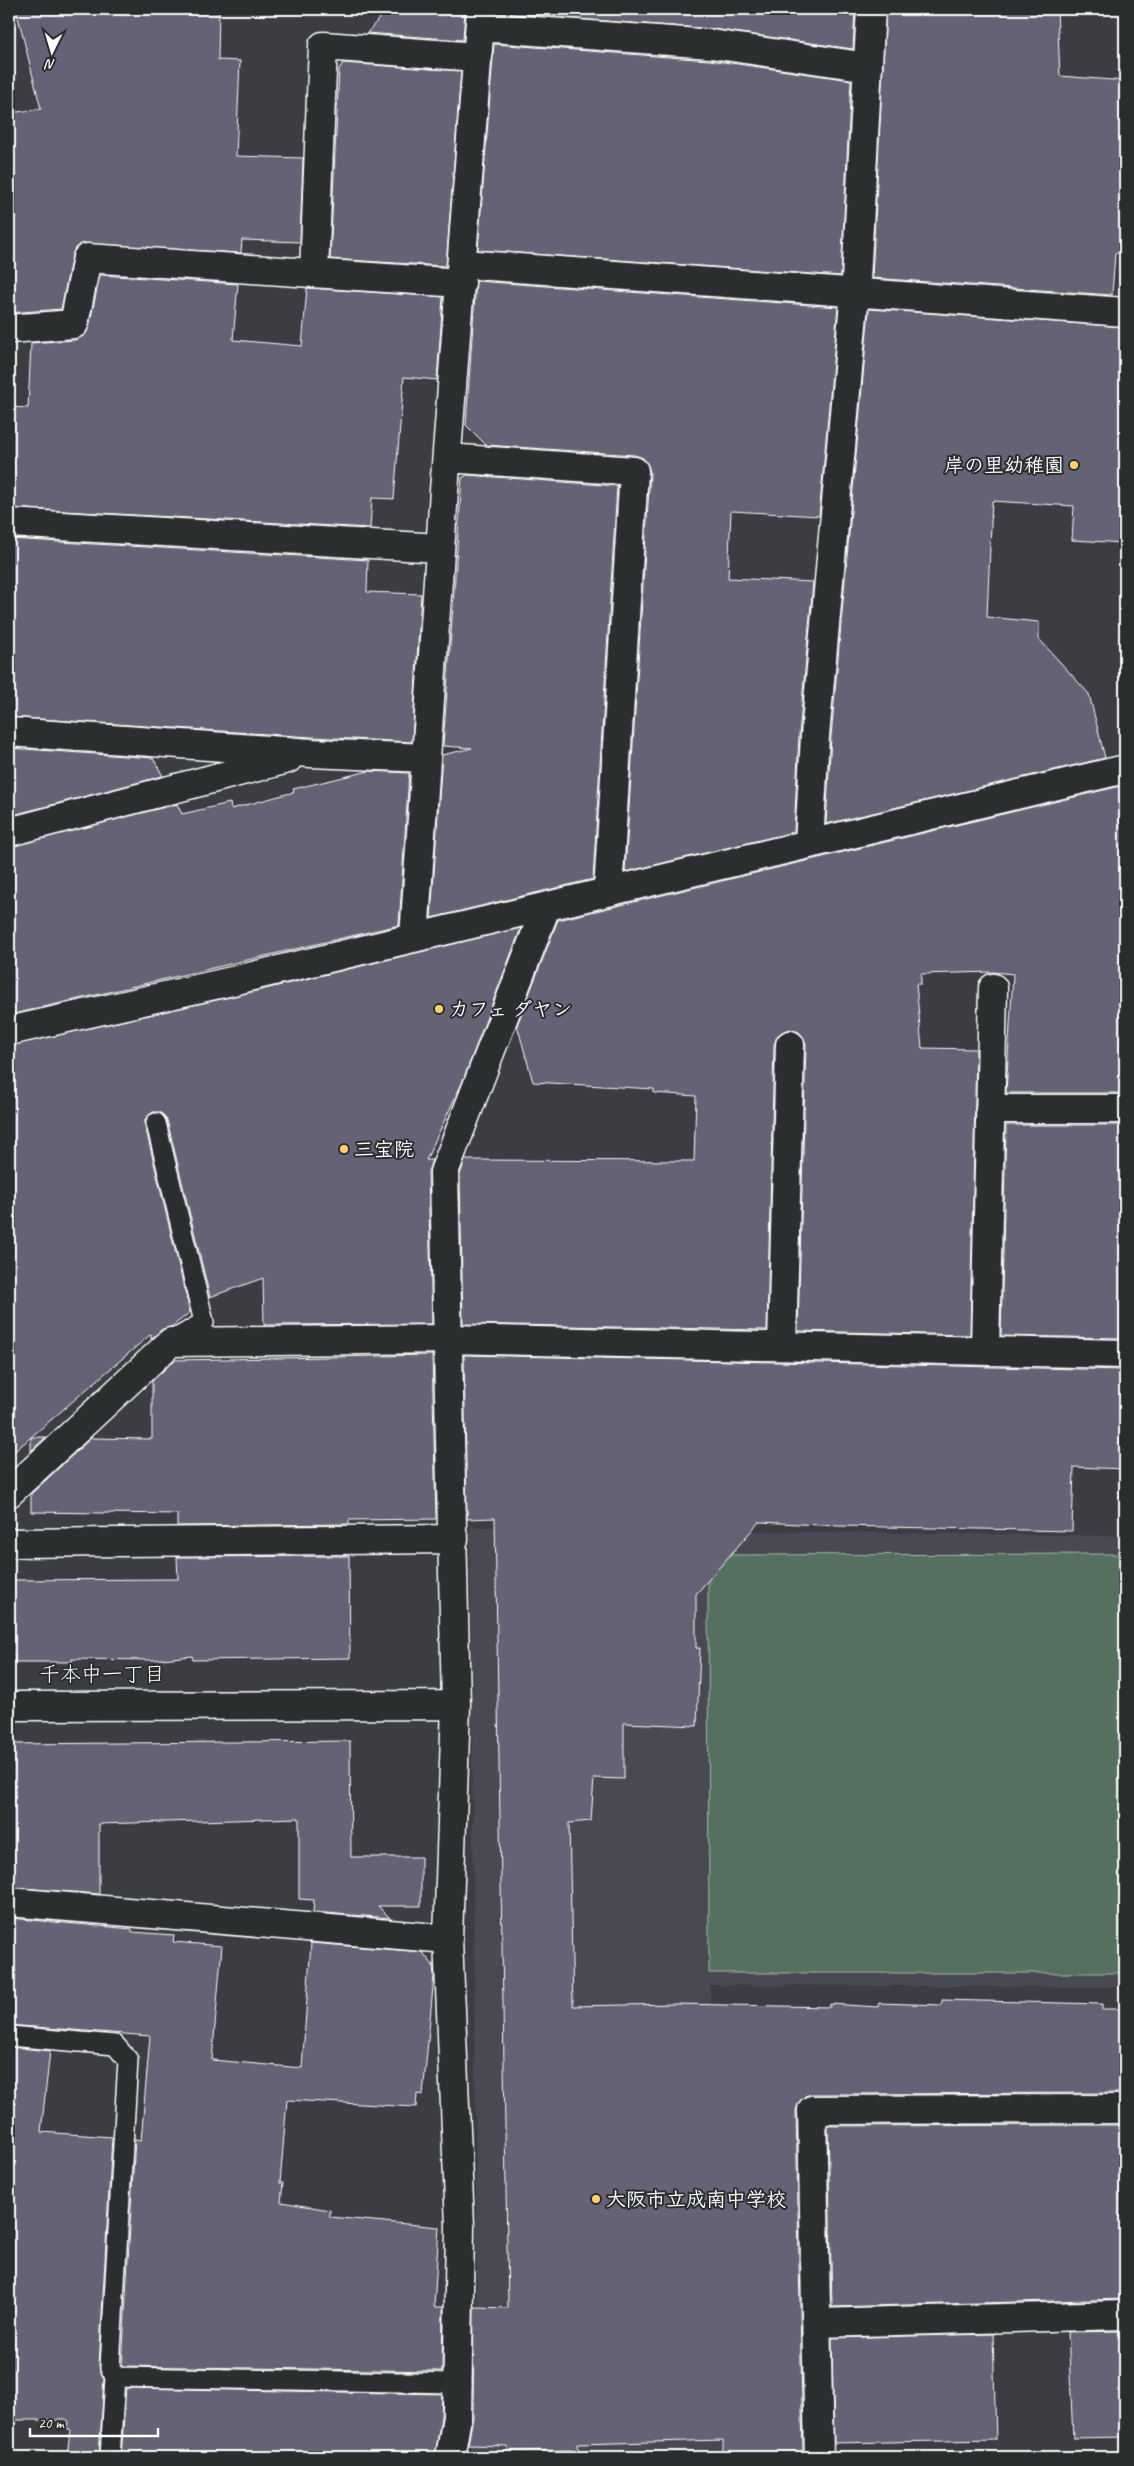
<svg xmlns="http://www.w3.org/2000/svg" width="1134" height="2466" font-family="Caveat,'Klee One',sans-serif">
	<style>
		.built { fill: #494852 }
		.green { fill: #55705e; stroke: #aab8ae }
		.building { fill: #666274; stroke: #fff }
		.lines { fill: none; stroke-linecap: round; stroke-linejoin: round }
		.service-casing { stroke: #fff; stroke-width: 22 }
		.minor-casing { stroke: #fff; stroke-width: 31 }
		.service { stroke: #2a2d2e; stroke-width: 19 }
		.minor { stroke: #2a2d2e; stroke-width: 28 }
		.poi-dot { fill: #ffd166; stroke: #2a2d2e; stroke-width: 2 }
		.labels { text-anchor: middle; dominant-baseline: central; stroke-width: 4; stroke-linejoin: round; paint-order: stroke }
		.poi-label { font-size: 20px; font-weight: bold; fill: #fff; stroke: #2a2d2e; text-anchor: start }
		.neighbourhood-label { font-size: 21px; fill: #fff; stroke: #2a2d2e }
	</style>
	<rect width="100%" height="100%" fill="#3c3d43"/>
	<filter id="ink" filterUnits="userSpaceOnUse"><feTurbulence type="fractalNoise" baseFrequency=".02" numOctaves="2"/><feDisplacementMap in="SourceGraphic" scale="10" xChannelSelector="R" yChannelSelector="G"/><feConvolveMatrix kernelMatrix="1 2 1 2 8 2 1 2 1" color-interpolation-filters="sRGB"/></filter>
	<g filter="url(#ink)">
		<path class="built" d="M 470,1527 L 1125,1536 L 1125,1987 L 710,1985 L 722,2457 L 469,2457 L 478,2412 Z"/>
		<path class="green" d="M 1125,1554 L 1125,1973 L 709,1973 L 708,1555 Z"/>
		<path class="building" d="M 16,9 L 219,9 L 218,60 L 240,61 L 236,156 L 303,158 L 300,242 L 242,240 L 241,253 L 81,244 L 75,248 L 72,255 L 61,309 L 9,313 L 9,113 L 41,109 Z
			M 387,9 L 465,9 L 463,40 L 367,33 Z
			M 496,9 L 855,9 L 853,49 L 713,29 L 496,13 Z
			M 886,9 L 1057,9 L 1060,76 L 1125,81 L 1125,254 L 1115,253 L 1112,295 L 872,278 Z
			M 494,44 L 709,60 L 851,80 L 841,276 L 478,250 Z
			M 343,63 L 461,71 L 446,266 L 330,259 L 339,69 Z
			M 100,275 L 238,284 L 233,340 L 302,346 L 307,288 L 443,297 L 437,380 L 404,377 L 394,499 L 372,498 L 370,528 L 9,508 L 9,407 L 28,408 L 31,343 L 75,340 L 85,335 L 89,327 Z
			M 476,281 L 838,307 L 819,516 L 731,511 L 728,578 L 813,582 L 799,735 L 794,832 L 625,872 L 650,472 L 648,465 L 643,458 L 635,455 L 486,445 L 466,425 Z
			M 869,309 L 1125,327 L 1123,419 L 1125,420 L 1125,543 L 1072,540 L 1074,506 L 992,501 L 987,617 L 1039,622 L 1039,639 L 1089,694 L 1105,758 L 826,824 L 831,737 Z
			M 467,475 L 617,486 L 593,879 L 431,918 L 442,755 L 472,748 L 443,746 L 462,478 Z
			M 9,539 L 368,560 L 367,592 L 421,594 L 412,742 L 312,737 L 9,717 Z
			M 9,748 L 153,758 L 163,776 L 9,816 Z
			M 369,771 L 409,773 L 399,925 L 9,1015 L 9,847 L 177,804 L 182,814 L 230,803 L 231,809 L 294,792 L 293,789 Z
			M 1125,785 L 1125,1093 L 1006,1093 L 1013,974 L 993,972 L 921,974 L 921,984 L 916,984 L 922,1048 L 976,1049 L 970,1335 L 798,1331 L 806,1045 L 804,1038 L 799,1032 L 790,1029 L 782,1032 L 777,1036 L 774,1045 L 767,1330 L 463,1324 L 460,1175 L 465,1160 L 694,1161 L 696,1096 L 654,1093 L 654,1089 L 533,1082 L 517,1025 L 558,920 Z
			M 521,928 L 462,1083 L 426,1160 L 432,1160 L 428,1172 L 432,1324 L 264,1325 L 263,1278 L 210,1297 L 167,1120 L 160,1112 L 153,1112 L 145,1119 L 145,1126 L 190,1312 L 173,1326 L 161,1330 L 151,1339 L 151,1334 L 9,1456 L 9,1046 L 235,996 Z
			M 1006,1125 L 1125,1125 L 1125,1338 L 1001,1336 Z
			M 432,1355 L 436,1519 L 349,1520 L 349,1524 L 177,1526 L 177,1514 L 31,1512 L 31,1494 L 91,1438 L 152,1439 L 152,1381 L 175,1360 Z
			M 464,1355 L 1125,1370 L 1125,1469 L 1074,1467 L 1072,1531 L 840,1526 L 759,1522 L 696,1594 L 696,1648 L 700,1648 L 697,1726 L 624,1723 L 624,1779 L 594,1778 L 591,1821 L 569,1823 L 573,2006 L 676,2004 L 830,2007 L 830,2004 L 878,2007 L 879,2003 L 942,2005 L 942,2000 L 1102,2004 L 1102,2009 L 1125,2009 L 1125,2093 L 812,2094 L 805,2096 L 799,2102 L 796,2110 L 803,2457 L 723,2457 L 723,2440 L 578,2444 L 578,2450 L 508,2451 L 508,2446 L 468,2445 L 473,2417 L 474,2307 L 508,2308 L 495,1518 L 467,1519 Z
			M 31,1437 L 46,1437 L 31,1451 Z
			M 349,1556 L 350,1658 L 193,1660 L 192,1656 L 152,1660 L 72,1659 L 72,1662 L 14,1662 L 15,1655 L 9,1655 L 9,1580 L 178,1579 L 177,1557 Z
			M 350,1741 L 351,1857 L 421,1857 L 421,1906 L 378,1906 L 390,1918 L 313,1912 L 314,1900 L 299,1899 L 299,1818 L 99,1824 L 99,1894 L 9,1887 L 9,1744 Z
			M 9,1918 L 132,1929 L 132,1932 L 174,1935 L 173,1942 L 222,1946 L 212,2060 L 302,2068 L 311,1943 L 422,1952 L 433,1965 L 434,1976 L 423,2095 L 417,2094 L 416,2107 L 287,2100 L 280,2183 L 283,2183 L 281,2202 L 330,2210 L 330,2217 L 439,2227 L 434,2307 L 443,2307 L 442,2371 L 122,2366 L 135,2139 L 141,2140 L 150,2036 L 9,2025 Z
			M 9,2047 L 50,2051 L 41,2132 L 112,2137 L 99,2366 L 104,2379 L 99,2457 L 67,2457 L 70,2429 L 67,2429 L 68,2420 L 14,2420 L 14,2413 L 9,2412 Z
			M 1125,2125 L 1125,2299 L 832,2307 L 828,2126 Z
			M 1125,2331 L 1125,2437 L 1073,2438 L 1068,2332 Z
			M 993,2334 L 996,2440 L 834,2443 L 832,2338 Z
			M 126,2388 L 442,2394 L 441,2416 L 435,2457 L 225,2454 L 190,2454 L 190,2457 L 121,2457 Z"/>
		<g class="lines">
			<g class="service-casing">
				<path id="service" d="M 156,1123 L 204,1322 L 172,1341
					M 9,2036 L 115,2045 L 128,2060 L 110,2367 L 115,2377 L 110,2457
					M 115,2377 L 457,2383"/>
			</g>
			<g class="minor-casing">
				<path id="minor" d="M 480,27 L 711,44 L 868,67
					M 462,264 L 1125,312
					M 314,273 L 323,46 L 478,57
					M 9,329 L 74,324 L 87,258 L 461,283
					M 447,458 L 634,471 L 608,892
					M 9,523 L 440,548
					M 9,732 L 311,753 L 426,758
					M 9,832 L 288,759
					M 809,844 L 815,736 L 856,280 L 871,9
					M 414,938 L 444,491 L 481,9
					M 9,1031 L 232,981 L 1125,769
					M 990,1109 L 1125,1109
					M 782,1346 L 790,1045
					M 985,1350 L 993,988
					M 9,1493 L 171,1342 L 447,1339 L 1125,1354
					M 9,1543 L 454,1539
					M 9,1706 L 456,1705
					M 9,1902 L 448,1939
					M 817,2323 L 1125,2315
					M 450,2457 L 457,2417 L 460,2226 L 448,1939 L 456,1705 L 444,1172 L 546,907
					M 819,2457 L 812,2110 L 1125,2109"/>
			</g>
			<use href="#service" class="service"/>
			<use href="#minor" class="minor"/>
		</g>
	</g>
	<g class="poi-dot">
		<circle cx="1074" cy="465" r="5"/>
		<circle cx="439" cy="1009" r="5"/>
		<circle cx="344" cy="1149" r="5"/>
		<circle cx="596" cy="2199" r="5"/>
	</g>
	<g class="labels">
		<g class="poi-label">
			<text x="1064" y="465" text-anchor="end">岸の里幼稚園</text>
			<text x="449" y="1009">カフェ ダヤン</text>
			<text x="354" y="1149">三宝院</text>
			<text x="606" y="2199">大阪市立成南中学校</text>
		</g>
		<g class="neighbourhood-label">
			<text x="102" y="1674">千本中一丁目</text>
		</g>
	</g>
	<rect width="1134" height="2466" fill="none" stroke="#2a2d2e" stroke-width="30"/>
	<rect x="15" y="15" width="1104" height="2436" fill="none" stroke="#fff" stroke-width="2" filter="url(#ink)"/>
	<g transform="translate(52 52) rotate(185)" stroke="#2a2d2e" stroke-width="4" paint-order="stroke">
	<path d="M0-4L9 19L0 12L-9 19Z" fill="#ffffff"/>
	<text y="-8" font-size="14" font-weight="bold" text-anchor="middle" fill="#ffffff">N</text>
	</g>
	<path d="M30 2428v8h128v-8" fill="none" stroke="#ffffff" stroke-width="2.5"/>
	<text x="38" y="2428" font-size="15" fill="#ffffff" stroke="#2a2d2e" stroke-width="4" paint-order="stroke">20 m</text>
</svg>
